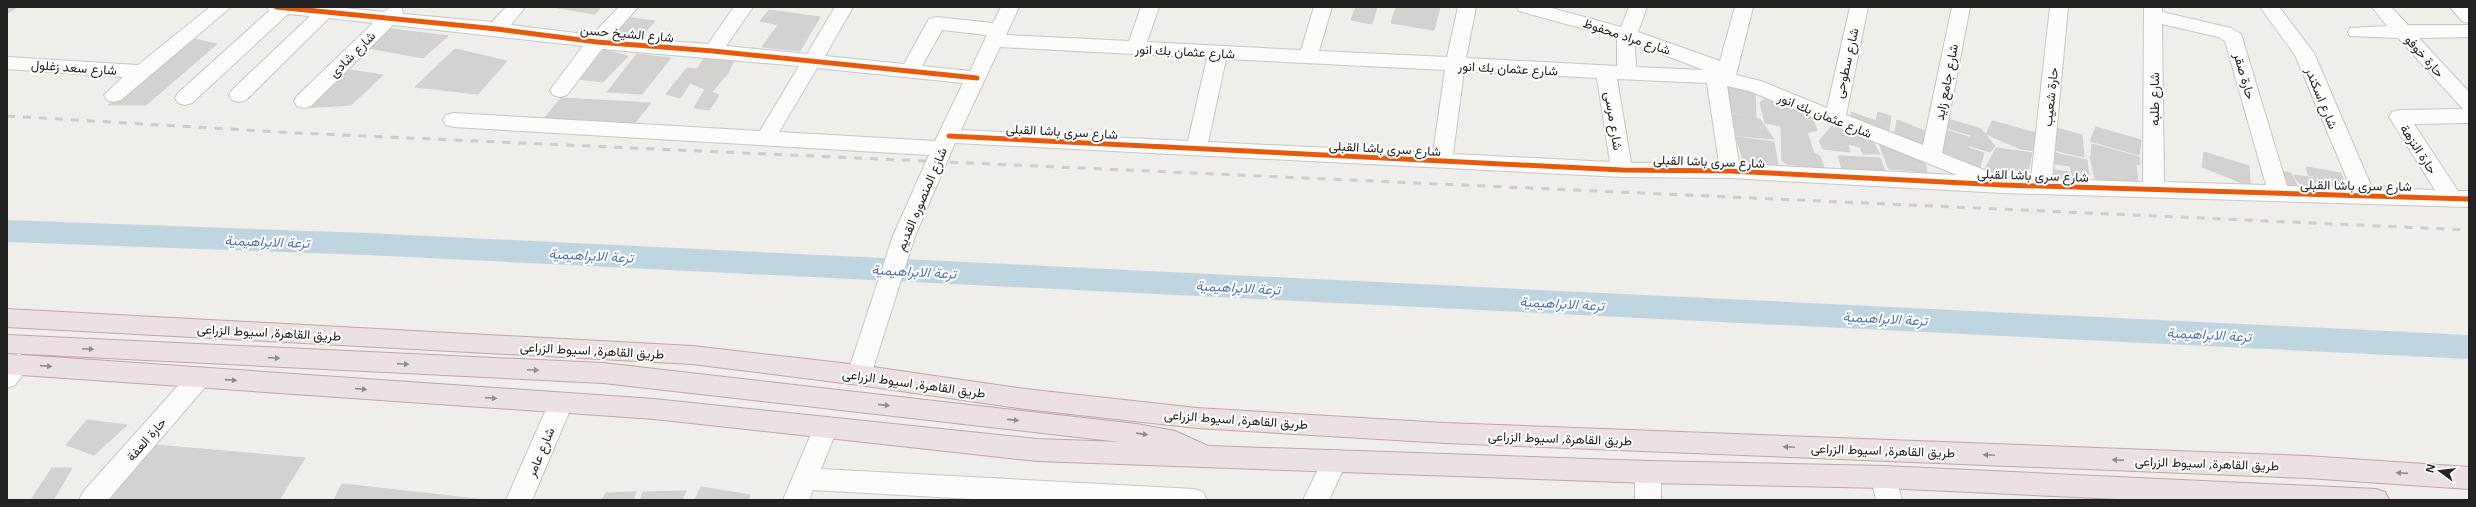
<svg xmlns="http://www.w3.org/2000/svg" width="2476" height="507" font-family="'Noto Sans',Vazirmatn,sans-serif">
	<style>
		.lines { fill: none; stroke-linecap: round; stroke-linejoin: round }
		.canal { fill: #bfd6e1; fill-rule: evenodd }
		.building { fill: #d4d2d0; stroke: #d2d0cc }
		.minor-casing { stroke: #c7c6c5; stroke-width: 2 }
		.highway-casing { stroke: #c4a3a9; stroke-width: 2 }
		.minor { fill: #fdfcfc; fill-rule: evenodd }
		.highway { fill: #ebe1e2; fill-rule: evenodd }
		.rail { stroke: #ccc; stroke-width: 3; stroke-dasharray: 8 8; stroke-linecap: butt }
		.cycleway-casing { stroke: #fff; stroke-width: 8 }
		.cycleway { stroke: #e8590c; stroke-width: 5 }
		.oneway { fill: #918b8c }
		.labels { text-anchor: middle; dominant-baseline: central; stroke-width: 4; stroke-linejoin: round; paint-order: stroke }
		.street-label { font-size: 13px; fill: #222; stroke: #fff }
		.water-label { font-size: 14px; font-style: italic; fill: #5075af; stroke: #fff }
	</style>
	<rect width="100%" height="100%" fill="#efeeeb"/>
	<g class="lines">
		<path class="canal" d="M 7,220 L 367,233 L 2469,335 L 2469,359 L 367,255 L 7,242 Z"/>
	</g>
	<path class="building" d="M 7,7 L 17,7 L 7,14 Z
		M 553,7 L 601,7 L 595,14 Z
		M 1356,7 L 1377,7 L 1372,24 L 1351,20 Z
		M 1396,7 L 1440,7 L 1434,30 L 1391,23 Z
		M 769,10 L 820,17 L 800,51 L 762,47 L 778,25 L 760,21 Z
		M 623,17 L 655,21 L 637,42 L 603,39 Z
		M 383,28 L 448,36 L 423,58 L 363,47 Z
		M 190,38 L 217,44 L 146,105 L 108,105 Z
		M 455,49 L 507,61 L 478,94 L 415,87 Z
		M 604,50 L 628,56 L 603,82 L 577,79 Z
		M 637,54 L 671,58 L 642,94 L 607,92 Z
		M 705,57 L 733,62 L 728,73 L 712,92 L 719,95 L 709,110 L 694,108 L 705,89 L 690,83 L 680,98 L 666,94 L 687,68 L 697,69 Z
		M 342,69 L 383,75 L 351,105 L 303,108 Z
		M 1727,86 L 1755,92 L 1756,118 L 1732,112 Z
		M 561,98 L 651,103 L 632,126 L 542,121 Z
		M 1765,99 L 1811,116 L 1817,130 L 1807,133 L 1814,153 L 1820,156 L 1824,168 L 1786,164 L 1782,160 L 1781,126 L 1765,123 L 1760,102 Z
		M 1851,112 L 1876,121 L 1878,112 L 1891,116 L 1888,135 L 1852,122 Z
		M 1728,113 L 1760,119 L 1774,139 L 1729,135 Z
		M 1948,119 L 1981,129 L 1995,146 L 1990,152 L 1968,145 L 1971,135 L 1943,127 Z
		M 1897,120 L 1930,133 L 1926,151 L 1894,138 Z
		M 1992,121 L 2040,134 L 2038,151 L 2021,149 L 1986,134 Z
		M 1832,126 L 1873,142 L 1880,154 L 1863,154 L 1860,147 L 1848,144 L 1850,152 L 1823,149 L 1819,141 Z
		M 2053,127 L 2082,135 L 2084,157 L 2049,149 Z
		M 2096,127 L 2141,140 L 2139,155 L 2090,141 Z
		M 1942,129 L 1969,137 L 1968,148 L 1984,153 L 1979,171 L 1939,157 Z
		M 1736,137 L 1774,142 L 1778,166 L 1744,163 Z
		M 1878,141 L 1924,159 L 1927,172 L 1889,169 Z
		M 2092,144 L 2139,157 L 2140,165 L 2091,155 Z
		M 1996,148 L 2032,153 L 2028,171 L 2006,170 L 2006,176 L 1984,171 Z
		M 2050,152 L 2087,160 L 2090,183 L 2074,182 L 2070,166 L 2050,163 Z
		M 2204,152 L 2249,166 L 2250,186 L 2202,167 Z
		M 1838,156 L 1880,158 L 1885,171 L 1842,168 Z
		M 2090,156 L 2136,165 L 2138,182 L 2095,179 Z
		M 2306,167 L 2341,173 L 2347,191 L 2322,187 L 2318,177 L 2308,175 Z
		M 2048,169 L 2069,172 L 2072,182 L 2045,180 Z
		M 2277,170 L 2291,173 L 2300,191 L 2281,188 Z
		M 2294,175 L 2316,178 L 2323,194 L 2308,191 L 2297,181 Z
		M 87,420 L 127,425 L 94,455 L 66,445 Z
		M 143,444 L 305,458 L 279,500 L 98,500 Z
		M 52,468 L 72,468 L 53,500 L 31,500 Z
		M 342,484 L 486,500 L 334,500 Z
		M 701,487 L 750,495 L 748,500 L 695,500 Z
		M 686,491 L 682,500 L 640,500 L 643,492 Z
		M 636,492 L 633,500 L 602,500 L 606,493 Z"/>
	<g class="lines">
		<g class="minor-casing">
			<path id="minor" d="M 210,7 L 231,7 L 121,100 L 114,102 L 107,100 L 104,95 L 123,77 L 7,69 L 7,57 L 138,65 Z
				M 267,7 L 336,7 L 384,12 C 389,7 394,6 402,8 L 403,14 L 492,22 L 506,7 L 525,7 L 511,25 L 592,35 L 619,7 L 638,7 L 612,37 L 708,44 L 734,7 L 753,7 L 726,46 L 807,54 L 835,7 L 853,7 L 825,56 L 904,64 L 929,19 L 936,17 L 993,23 L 1001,7 L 1019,7 L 1006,35 L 1129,41 L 1141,7 L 1159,7 L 1147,42 L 1301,50 L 1314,7 L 1332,7 L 1319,51 L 1447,57 L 1458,7 L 1476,7 L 1466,58 L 1617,66 L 1617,38 L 1519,11 L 1517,7 L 1548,7 L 1621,27 L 1629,7 L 1647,7 L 1638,32 L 1720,61 L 1735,7 L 1753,7 L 1736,75 L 1761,81 L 1827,108 L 1850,7 L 1868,7 L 1846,115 L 1923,145 L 1952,7 L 1970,7 L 1942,153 L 1994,174 L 1996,177 L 2031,178 L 2050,7 L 2068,7 L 2052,179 L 2143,182 L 2144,7 L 2162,7 L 2162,12 L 2231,28 L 2241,34 L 2287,186 L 2351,188 L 2295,55 L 2260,7 L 2279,7 L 2314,53 L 2372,188 L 2435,190 L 2389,117 L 2392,112 L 2399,110 L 2463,109 L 2398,38 L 2350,36 L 2348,32 L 2350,28 L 2387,26 L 2372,7 L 2391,7 L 2408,25 L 2469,25 L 2469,37 L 2419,38 L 2469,92 L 2469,123 L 2414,124 L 2458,191 L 2469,191 L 2469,207 L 2003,193 L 1730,178 L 1622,177 L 955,143 L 915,236 L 871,375 L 867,382 L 859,385 L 851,382 L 847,375 L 893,236 L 929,155 L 453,127 L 446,125 L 443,120 L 446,115 L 453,113 L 760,131 L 799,66 L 602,49 L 567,95 L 560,97 L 553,95 L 550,90 L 583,46 L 393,25 L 311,106 L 304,108 L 297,106 L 294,101 L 297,96 L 373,23 L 329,18 L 246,100 L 239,102 L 232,100 L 229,95 L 232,90 L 310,16 L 288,14 L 192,103 L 185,105 L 178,103 L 175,98 L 178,93 L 269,11 ZM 2162,24 L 2218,37 L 2225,41 L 2266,185 L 2164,182 ZM 942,30 L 987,35 L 970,71 L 922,66 ZM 1635,44 L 1704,70 L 1636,67 ZM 1000,47 L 1207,58 L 1188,141 L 961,130 ZM 1226,59 L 1445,70 L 1433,153 L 1208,142 ZM 817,68 L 963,83 L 935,141 L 779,132 ZM 1464,71 L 1597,78 L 1610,162 L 1453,154 ZM 1617,79 L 1707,83 L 1719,163 L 1631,163 ZM 1727,86 L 1749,91 L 1957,175 L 1739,164 Z
				M 2450,7 L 2469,7 L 2469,23 L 2462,21 Z
				M 19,354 L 27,357 L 31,364 L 15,385 L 7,388 L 7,361 L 11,357 Z
				M 199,368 L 207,371 L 211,378 L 207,385 L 108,500 L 79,500 L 83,492 L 191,371 Z
				M 561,393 L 570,396 L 573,403 L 532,500 L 506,500 L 552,396 Z
				M 826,417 L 835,420 L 838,427 L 821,469 L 1194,489 L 1203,492 L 1207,500 L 990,500 L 813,490 L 809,500 L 783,500 L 817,420 Z
				M 1335,450 L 1344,453 L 1347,461 L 1329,500 L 1303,500 L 1326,453 Z
				M 1648,461 L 1657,464 L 1661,472 L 1661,500 L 1635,500 L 1635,472 L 1639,464 Z
				M 1884,466 L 1893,469 L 1902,500 L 1876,500 L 1871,477 L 1875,469 Z"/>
		</g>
		<g class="highway-casing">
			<path id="highway" d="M 7,309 L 692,346 L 859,365 L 1025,389 L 1197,408 L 1445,423 L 2307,456 L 2469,467 L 2469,489 L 2307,478 L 1445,443 L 1197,428 L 1025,409 L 859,385 L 692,364 L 7,327 Z
				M 7,335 L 603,363 L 1137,424 L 1175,431 L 1208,446 L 1648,461 L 1884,466 L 2376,489 L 2385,492 L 2389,500 L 2140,500 L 1884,488 L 1648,483 L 1037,461 L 654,419 L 7,374 L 7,354 L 654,399 L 1037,439 L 1121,442 L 603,383 L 7,353 Z"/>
		</g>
		<use href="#minor" class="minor"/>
		<use href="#highway" class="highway"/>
		<path class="rail" d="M 7,116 L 297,133 L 2469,230"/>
		<g class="cycleway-casing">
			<path id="cycleway" d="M 276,7 L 497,29 L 597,42 L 713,51 L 977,78
				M 949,136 L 1622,170 L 1730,171 L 2003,185 L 2469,199"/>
		</g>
		<use href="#cycleway" class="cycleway"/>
	</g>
	<defs><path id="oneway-solid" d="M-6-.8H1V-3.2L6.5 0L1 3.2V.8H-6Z"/></defs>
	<g class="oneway">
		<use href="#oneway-solid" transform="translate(88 349) rotate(3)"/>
		<use href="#oneway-solid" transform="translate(274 358) rotate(3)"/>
		<use href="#oneway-solid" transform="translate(403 364) rotate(3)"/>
		<use href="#oneway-solid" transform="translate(46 366) rotate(4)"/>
		<use href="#oneway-solid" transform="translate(533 370) rotate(3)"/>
		<use href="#oneway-solid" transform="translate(231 380) rotate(4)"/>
		<use href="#oneway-solid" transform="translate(361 389) rotate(4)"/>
		<use href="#oneway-solid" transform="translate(491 398) rotate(4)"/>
		<use href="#oneway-solid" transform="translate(884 405) rotate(6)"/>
		<use href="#oneway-solid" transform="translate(1013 420) rotate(6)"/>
		<use href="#oneway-solid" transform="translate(1142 434) rotate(8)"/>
		<use href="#oneway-solid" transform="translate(1789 447) rotate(-178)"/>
		<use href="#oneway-solid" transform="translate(1989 455) rotate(-178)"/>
		<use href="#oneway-solid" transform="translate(2118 460) rotate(-178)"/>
		<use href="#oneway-solid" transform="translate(2402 473) rotate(-176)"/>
	</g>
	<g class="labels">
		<g class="street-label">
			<text transform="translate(627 33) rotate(5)">شارع الشيخ حسن</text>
			<text transform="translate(1627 36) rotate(18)">شارع مراد محفوظ</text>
			<text transform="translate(1185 51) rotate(3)">شارع عثمان بك انور</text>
			<text transform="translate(352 54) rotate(-45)">شارع شادى</text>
			<text transform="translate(2425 56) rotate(48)">حارة خوفو</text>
			<text transform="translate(1846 63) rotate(-77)">شارع سطوحى</text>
			<text transform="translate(74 67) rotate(4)">شارع سعد زغلول</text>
			<text transform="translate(1508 68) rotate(3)">شارع عثمان بك انور</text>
			<text transform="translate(2245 76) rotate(74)">حارة صقر</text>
			<text transform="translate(1946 82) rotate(-79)">شارع جامع زايد</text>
			<text transform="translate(2050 97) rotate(-84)">حارة شعيب</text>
			<text transform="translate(2322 98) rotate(68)">شارع اسكندر</text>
			<text transform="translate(2154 99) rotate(-90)">شارع طلبه</text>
			<text transform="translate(1825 115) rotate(22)">شارع عثمان بك انور</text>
			<text transform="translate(1614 121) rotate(81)">شارع مرسى</text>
			<text transform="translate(1062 131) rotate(3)">شارع سرى باشا القبلى</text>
			<text transform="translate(1385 148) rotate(3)">شارع سرى باشا القبلى</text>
			<text transform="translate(2419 149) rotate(57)">حارة النزهة</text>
			<text transform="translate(1709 161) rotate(2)">شارع سرى باشا القبلى</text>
			<text transform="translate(2033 175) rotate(2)">شارع سرى باشا القبلى</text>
			<text transform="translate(2356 185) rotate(1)">شارع سرى باشا القبلى</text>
			<text transform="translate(921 199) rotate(-67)">شارع المنصوره القديم</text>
			<text transform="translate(269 332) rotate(3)">طريق القاهرة, اسيوط الزراعى</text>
			<text transform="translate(592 350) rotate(3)">طريق القاهرة, اسيوط الزراعى</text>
			<text transform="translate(914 383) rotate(8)">طريق القاهرة, اسيوط الزراعى</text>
			<text transform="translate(1236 419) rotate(4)">طريق القاهرة, اسيوط الزراعى</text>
			<text transform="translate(1560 438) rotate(2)">طريق القاهرة, اسيوط الزراعى</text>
			<text transform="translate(146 439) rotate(-49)">حارة العفة</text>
			<text transform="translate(1883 450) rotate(2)">طريق القاهرة, اسيوط الزراعى</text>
			<text transform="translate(540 452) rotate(-67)">شارع عامر</text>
			<text transform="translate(2207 463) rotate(2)">طريق القاهرة, اسيوط الزراعى</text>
		</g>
		<g class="water-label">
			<text transform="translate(267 241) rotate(2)">ترعة الابراهيمية</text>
			<text transform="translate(591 255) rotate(3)">ترعة الابراهيمية</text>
			<text transform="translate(914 271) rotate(3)">ترعة الابراهيمية</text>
			<text transform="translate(1238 287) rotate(3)">ترعة الابراهيمية</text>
			<text transform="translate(1562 303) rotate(3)">ترعة الابراهيمية</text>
			<text transform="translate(1885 318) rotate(3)">ترعة الابراهيمية</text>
			<text transform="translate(2209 334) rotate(3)">ترعة الابراهيمية</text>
		</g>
	</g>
	<rect width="2476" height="507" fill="none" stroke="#222222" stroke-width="16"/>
	<g transform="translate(2440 471) rotate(285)" stroke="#ffffff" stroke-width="3" paint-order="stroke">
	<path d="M0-3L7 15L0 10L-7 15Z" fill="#222222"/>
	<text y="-6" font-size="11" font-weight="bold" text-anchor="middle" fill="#222222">N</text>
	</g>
</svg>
